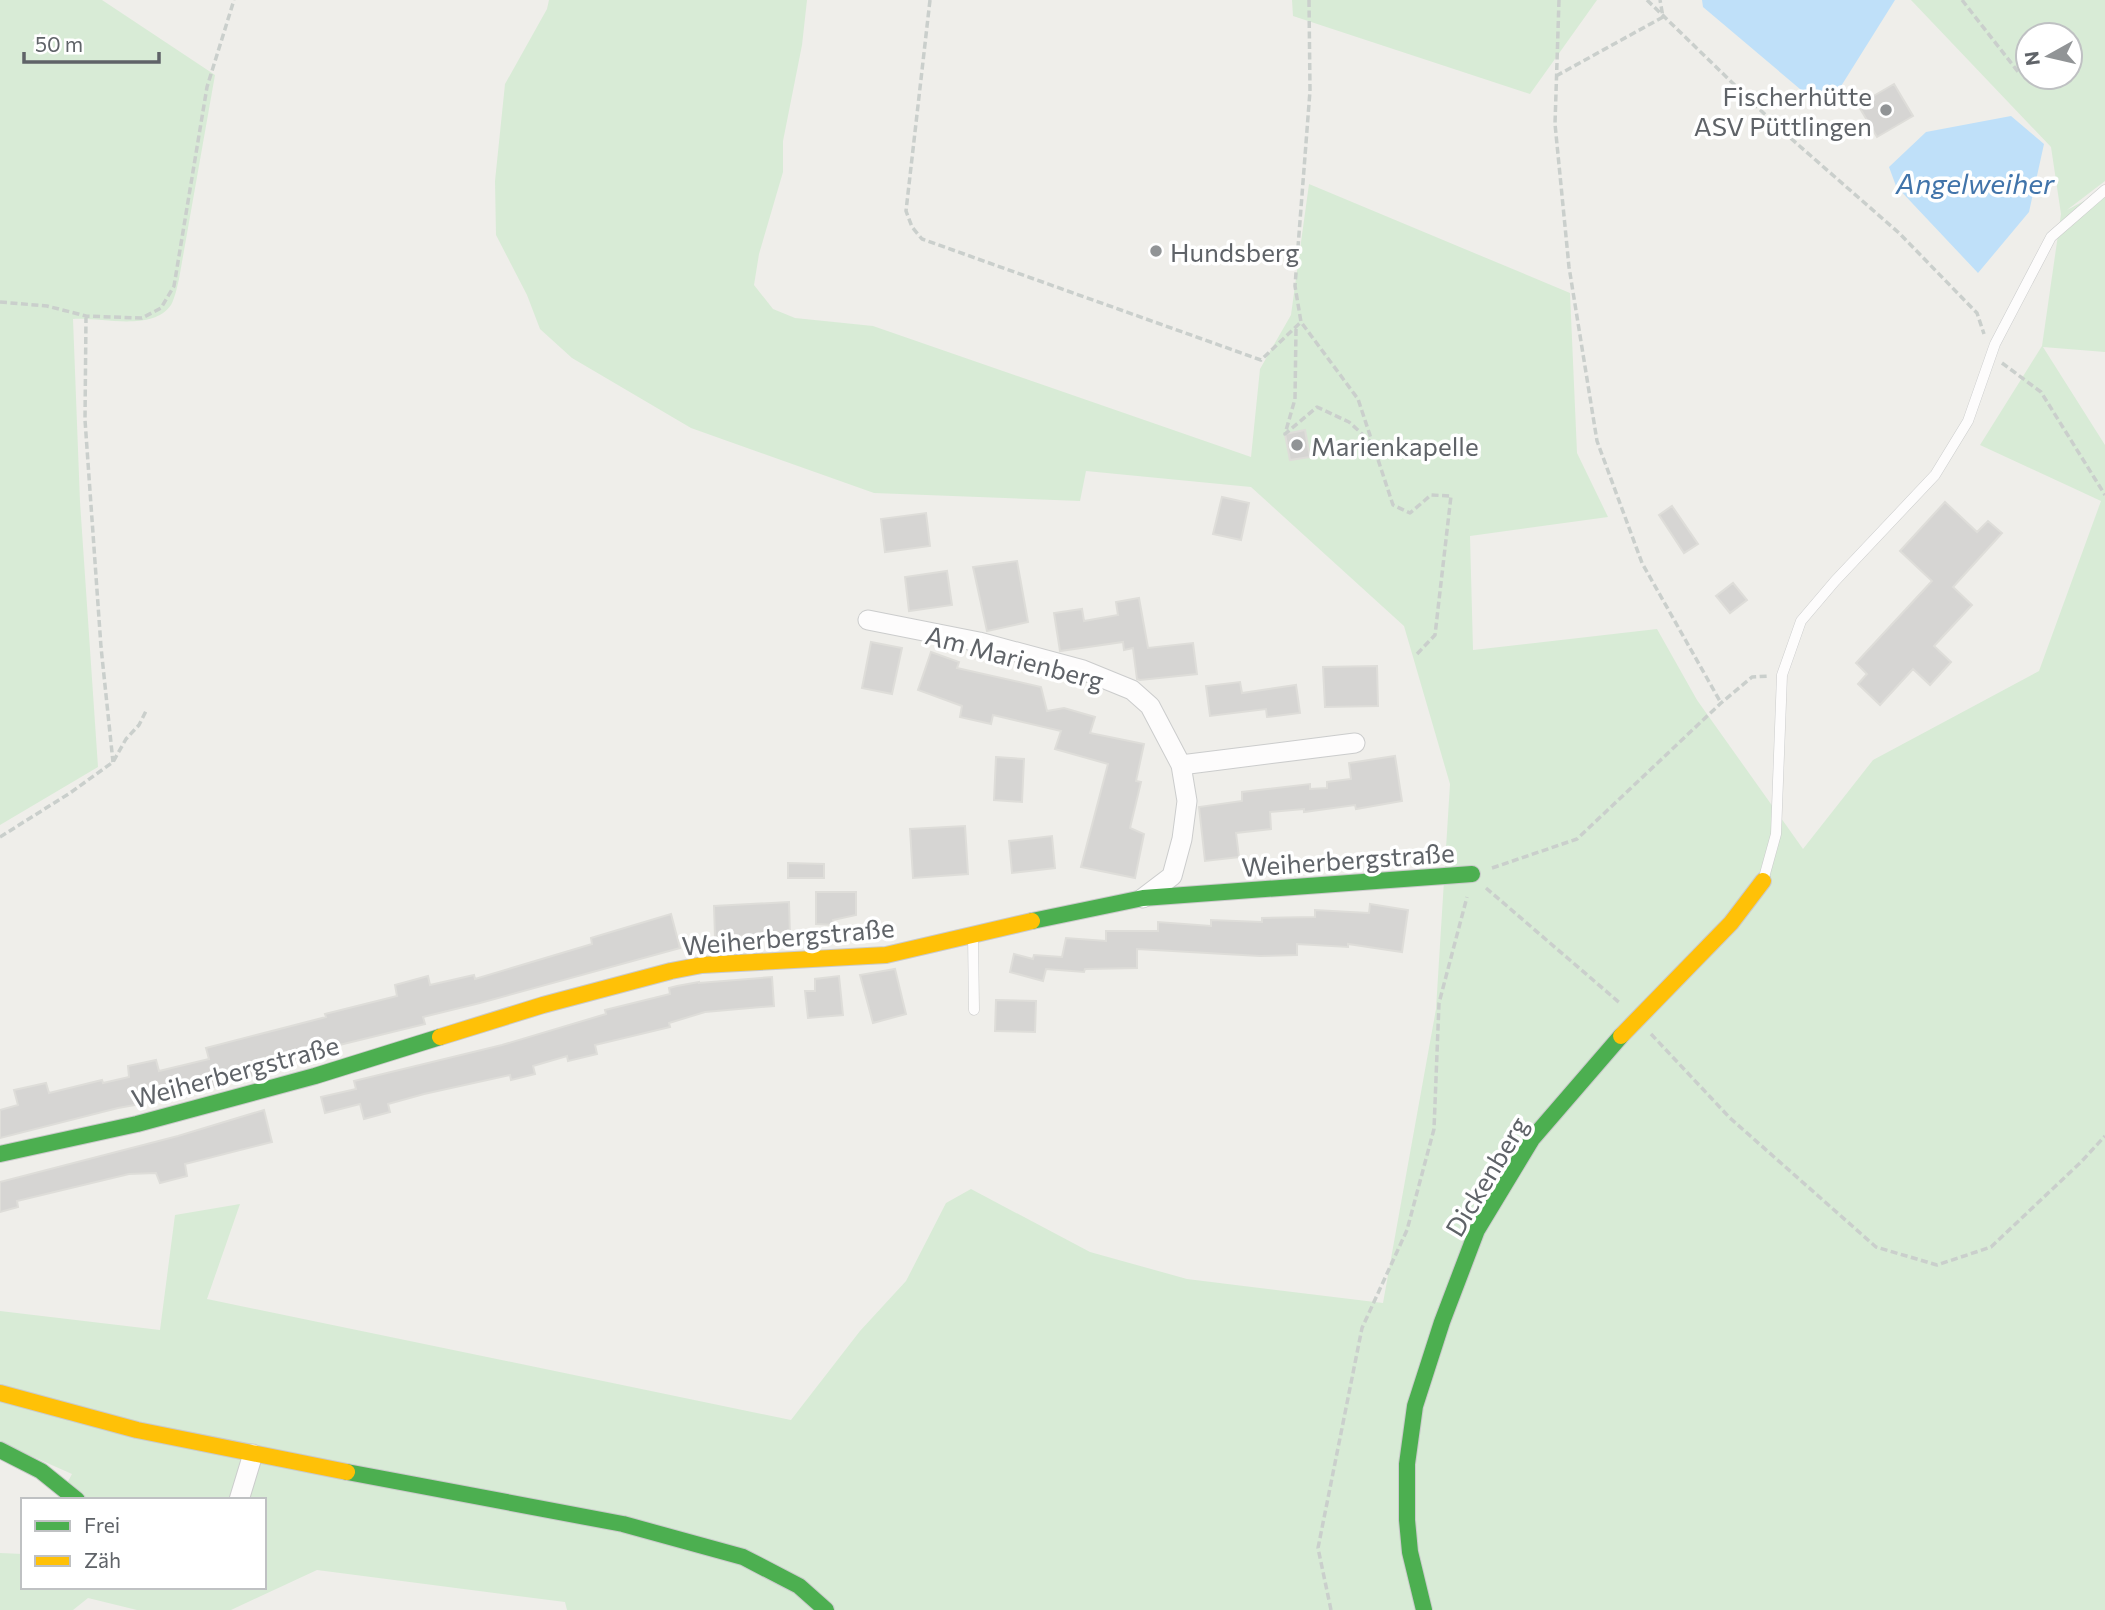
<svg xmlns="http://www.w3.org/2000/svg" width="2105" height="1610" font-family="Commissioner,sans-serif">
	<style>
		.green { fill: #d8ebd6; fill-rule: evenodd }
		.water { fill: #bfe0f9 }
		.building { fill: #d6d5d3; stroke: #deddd9; stroke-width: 2 }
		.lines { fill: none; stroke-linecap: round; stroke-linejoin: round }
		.lane-casing { stroke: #cbcccc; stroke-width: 11 }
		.street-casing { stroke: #cbcccc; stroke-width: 21 }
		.fast-casing { stroke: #cacacb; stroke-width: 18 }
		.slow-casing { stroke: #cacacb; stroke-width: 18 }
		.path { stroke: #cacfcc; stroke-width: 3.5; stroke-dasharray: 7 3.5; stroke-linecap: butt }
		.lane { stroke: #fdfcfc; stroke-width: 10 }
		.street { stroke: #fdfcfc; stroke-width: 19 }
		.fast { stroke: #4caf50; stroke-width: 16 }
		.slow { stroke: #ffc107; stroke-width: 16 }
		.poi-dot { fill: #919496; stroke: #fff; stroke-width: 2.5 }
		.labels { text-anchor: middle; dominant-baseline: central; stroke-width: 7; stroke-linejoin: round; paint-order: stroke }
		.poi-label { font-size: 26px; fill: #5f6368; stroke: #fff; text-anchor: start }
		.street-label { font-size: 26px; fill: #5f6368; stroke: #fff }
		.water-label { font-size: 28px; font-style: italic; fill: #4174aa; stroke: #fff }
	</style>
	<rect width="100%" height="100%" fill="#efeeea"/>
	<path class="green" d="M 0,0 L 102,0 L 215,75 L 179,279 C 177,287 175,298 171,305 C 152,332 102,317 73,319 L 80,502 L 98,767 L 0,825 Z
		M 549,0 L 807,0 L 802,45 L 783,141 L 783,172 L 759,254 L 754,285 L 773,309 L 795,318 L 873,326 L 1251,457 L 1260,369 L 1291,315 L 1309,184 L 1570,293 L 1577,453 L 1608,517 L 1470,536 L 1473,650 L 1657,629 L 1697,700 L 1803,849 L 1873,760 L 2039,671 L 2101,501 L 1980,445 L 2042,346 L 2061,214 L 2051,147 L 1911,0 L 2105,0 L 2105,181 L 2067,210 L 2105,190 L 2105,352 L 2043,347 L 2105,445 L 2105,1610 L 567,1610 L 565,1602 L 317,1570 L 231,1610 L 137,1610 L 88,1598 L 73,1610 L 0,1610 L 0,1553 L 23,1554 L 23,1587 L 264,1587 L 264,1500 L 58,1500 L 72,1474 L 0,1442 L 0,1311 L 160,1330 L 175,1215 L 240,1204 L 207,1299 L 791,1420 L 860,1331 L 906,1281 L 946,1203 L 971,1189 L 1090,1252 L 1187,1279 L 1383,1303 L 1436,1009 L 1450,784 L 1404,626 L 1251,487 L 1086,471 L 1080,501 L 874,493 L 691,428 L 572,358 L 540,329 L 527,295 L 496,235 L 495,181 L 505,84 L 547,9 ZM 2028,35 L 2070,35 L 2070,77 L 2028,77 Z
		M 1292,0 L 1597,0 L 1530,94 L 1293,16 Z"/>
	<path class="water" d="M 1702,0 L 1895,0 L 1838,91 L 1813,100 L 1703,7 Z
		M 2011,116 L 2044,144 L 2029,212 L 1978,273 L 1896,186 L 1889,167 L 1926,132 Z"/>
	<path class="building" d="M 1894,84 L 1913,116 L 1877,137 L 1858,105 Z
		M 1305,430 L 1310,457 L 1290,460 L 1285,434 Z
		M 1222,497 L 1249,503 L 1241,540 L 1213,534 Z
		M 1945,502 L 1977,532 L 1988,521 L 2002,533 L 1953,587 L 1972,605 L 1934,646 L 1951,662 L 1930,685 L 1913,669 L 1880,705 L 1858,684 L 1867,674 L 1856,663 L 1932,581 L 1900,551 Z
		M 1672,506 L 1698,544 L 1684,553 L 1659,515 Z
		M 926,513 L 930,546 L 885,552 L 881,519 Z
		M 1017,561 L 1028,622 L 987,631 L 973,567 Z
		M 947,571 L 952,605 L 909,611 L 905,577 Z
		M 1733,583 L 1747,600 L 1730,613 L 1716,596 Z
		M 1139,598 L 1148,648 L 1193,643 L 1197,674 L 1140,680 L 1137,679 L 1133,648 L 1124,650 L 1123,642 L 1060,651 L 1054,613 L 1082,609 L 1084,621 L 1118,615 L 1116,602 Z
		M 871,642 L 902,648 L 892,694 L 862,688 Z
		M 931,652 L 959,662 L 957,668 L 1041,687 L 1047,711 L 1064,708 L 1095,717 L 1090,733 L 1144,744 L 1136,781 L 1141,782 L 1130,828 L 1144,834 L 1135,878 L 1081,867 L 1108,764 L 1055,749 L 1061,731 L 993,715 L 991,724 L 960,717 L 962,706 L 918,690 Z
		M 1377,666 L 1378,706 L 1325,707 L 1323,667 Z
		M 1240,682 L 1242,693 L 1296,685 L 1300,713 L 1267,717 L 1266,709 L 1210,716 L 1206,686 Z
		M 1395,756 L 1402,801 L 1356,809 L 1355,805 L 1304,812 L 1304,809 L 1270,812 L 1271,829 L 1236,833 L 1239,857 L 1205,861 L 1199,807 L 1242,801 L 1242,792 L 1310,784 L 1310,789 L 1327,788 L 1327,782 L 1351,779 L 1349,763 Z
		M 996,757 L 1024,759 L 1022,802 L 994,800 Z
		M 965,826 L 968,874 L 913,878 L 910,829 Z
		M 1052,836 L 1055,868 L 1012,873 L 1009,841 Z
		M 788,863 L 824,864 L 824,878 L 788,878 Z
		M 816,892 L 856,892 L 856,915 L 833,920 L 834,925 L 816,924 Z
		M 789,902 L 790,936 L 715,937 L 714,906 Z
		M 1370,904 L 1408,910 L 1402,952 L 1348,944 L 1348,947 L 1297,944 L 1297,955 L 1260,956 L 1137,949 L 1137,968 L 1085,969 L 1084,972 L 1046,969 L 1043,981 L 1010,972 L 1014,954 L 1033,959 L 1034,955 L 1062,957 L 1066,938 L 1106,941 L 1106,931 L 1158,931 L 1158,922 L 1211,926 L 1211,920 L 1262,922 L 1262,918 L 1315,917 L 1315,910 L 1369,913 Z
		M 671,914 L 680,948 L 480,1003 L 423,1017 L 425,1024 L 319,1050 L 321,1056 L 267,1068 L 268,1072 L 174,1098 L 118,1108 L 0,1138 L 0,1110 L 18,1105 L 14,1090 L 46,1083 L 49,1093 L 102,1080 L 103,1083 L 129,1077 L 128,1066 L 156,1060 L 159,1071 L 209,1059 L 206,1048 L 326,1017 L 325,1014 L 397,996 L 395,985 L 428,976 L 430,985 L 474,975 L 475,979 L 592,944 L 591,938 Z
		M 895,969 L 906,1014 L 873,1023 L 860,975 Z
		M 839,976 L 843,1015 L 808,1018 L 805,991 L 815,991 L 815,979 Z
		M 772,977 L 774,1006 L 705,1012 L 669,1023 L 670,1027 L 595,1045 L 597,1054 L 568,1061 L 567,1056 L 533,1066 L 535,1074 L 511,1080 L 510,1075 L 424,1094 L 388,1104 L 390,1112 L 364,1119 L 360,1104 L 325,1113 L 321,1097 L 356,1089 L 354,1081 L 502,1045 L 606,1014 L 605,1010 L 670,994 L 669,988 L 677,986 L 699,982 L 699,983 Z
		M 996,1000 L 1036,1001 L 1035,1032 L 995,1031 Z
		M 264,1110 L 272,1142 L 185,1164 L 187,1176 L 160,1183 L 156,1173 L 129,1174 L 17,1201 L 18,1207 L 0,1212 L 0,1182 L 178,1136 Z"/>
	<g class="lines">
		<g class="lane-casing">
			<path id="lane" d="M 1763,881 L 1776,834 L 1782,675 L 1801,621 L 1835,581 L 1935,475 L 1968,421 L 1995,344 L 2051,237 L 2105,190
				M 973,936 L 974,1010"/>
		</g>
		<g class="street-casing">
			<path id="street" d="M 868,620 L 979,642 L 1083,670 L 1132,690 L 1150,706 L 1181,765 L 1187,801 L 1182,839 L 1172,876 L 1143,898
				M 1181,765 L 1355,743
				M 239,1500 L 253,1454"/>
		</g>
		<g class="fast-casing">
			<path id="fast" d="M 1032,921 L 1143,898 L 1472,874
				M 0,1154 L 137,1124 L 315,1076 L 440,1037
				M 0,1450 L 41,1471 L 77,1500
				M 347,1472 L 623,1524 L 743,1557 L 799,1586 L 826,1610
				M 1424,1610 L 1410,1552 L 1407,1520 L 1407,1464 L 1415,1406 L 1442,1322 L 1477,1230 L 1532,1139 L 1621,1036"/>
		</g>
		<g class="slow-casing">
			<path id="slow" d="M 1621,1036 L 1731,923 L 1763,881
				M 440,1037 L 543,1005 L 671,971 L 702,965 L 886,955 L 1032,921
				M 0,1393 L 137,1430 L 347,1472"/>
		</g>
		<path class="path" d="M 930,0 L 906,211 L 912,227 L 922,239 L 1261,360 L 1301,322
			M 1309,0 L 1310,91 L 1295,286 L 1301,322 L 1358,399 L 1393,505 L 1410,513 L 1431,495 L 1451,496 L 1435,635 L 1417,654
			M 1559,0 L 1555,124 L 1569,267 L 1597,441 L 1642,563 L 1721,703
			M 1647,0 L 1779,128 L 1899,233 L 1977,313 L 1984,334
			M 1962,0 L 2019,73
			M 1556,76 L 1663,17 L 1660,0
			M 0,302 L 47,306 L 86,316 L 142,318 L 161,308 L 174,286 L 207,87 L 234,0
			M 86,316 L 85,420 L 101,647 L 113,762
			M 1296,329 L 1295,399 L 1285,434 L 1317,407 L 1349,422 L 1371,442
			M 2002,363 L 2041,392 L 2105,495
			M 0,837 L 70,793 L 113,762 L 126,739 L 139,725 L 147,709
			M 1492,868 L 1577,839 L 1721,703 L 1752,677 L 1770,676
			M 1486,888 L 1621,1004
			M 1651,1034 L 1730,1118 L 1876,1247 L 1937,1265 L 1991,1247 L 2081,1162 L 2105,1136
			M 1331,1610 L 1318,1548 L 1362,1328 L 1407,1230 L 1434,1129 L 1439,1003 L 1467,897"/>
		<use href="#lane" class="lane"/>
		<use href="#street" class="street"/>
		<use href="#fast" class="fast"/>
		<use href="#slow" class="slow"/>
	</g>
	<g class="poi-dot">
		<circle cx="1886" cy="110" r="7"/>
		<circle cx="1156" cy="251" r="7"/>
		<circle cx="1297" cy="445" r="7"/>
	</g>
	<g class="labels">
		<g class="poi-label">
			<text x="1872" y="95" text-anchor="end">Fischerhütte<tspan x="1872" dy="30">ASV Püttlingen</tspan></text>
			<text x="1170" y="251">Hundsberg</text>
			<text x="1311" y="445">Marienkapelle</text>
		</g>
		<g class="street-label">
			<text transform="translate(1015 657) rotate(15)">Am Marienberg</text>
			<text transform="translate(1348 859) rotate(-4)">Weiherbergstraße</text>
			<text transform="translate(788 936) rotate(-5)">Weiherbergstraße</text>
			<text transform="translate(235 1071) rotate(-15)">Weiherbergstraße</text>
			<text transform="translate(1486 1176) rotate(-59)">Dickenberg</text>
		</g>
		<g class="water-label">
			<text x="1975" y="183">Angelweiher</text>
		</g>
	</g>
	<rect x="21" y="1498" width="245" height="91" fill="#ffffff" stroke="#bfc1c3" stroke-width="2"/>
	<rect x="35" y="1521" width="35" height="10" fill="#4caf50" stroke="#bfc1c3" stroke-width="2"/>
	<text x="84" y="1533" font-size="21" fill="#5f6368">Frei</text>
	<rect x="35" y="1556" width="35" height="10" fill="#ffc107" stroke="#bfc1c3" stroke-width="2"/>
	<text x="84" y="1568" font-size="21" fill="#5f6368">Zäh</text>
	<g transform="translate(2049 56) rotate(262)"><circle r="33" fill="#ffffff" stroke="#bfc1c3" stroke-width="2"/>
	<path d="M0-5L12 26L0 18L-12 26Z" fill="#919496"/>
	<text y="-10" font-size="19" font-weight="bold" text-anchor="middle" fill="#5f6368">N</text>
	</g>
	<path d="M24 52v10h135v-10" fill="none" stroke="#5f6368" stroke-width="3.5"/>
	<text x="35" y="52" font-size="21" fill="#5f6368" stroke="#ffffff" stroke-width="5" paint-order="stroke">50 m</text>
</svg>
